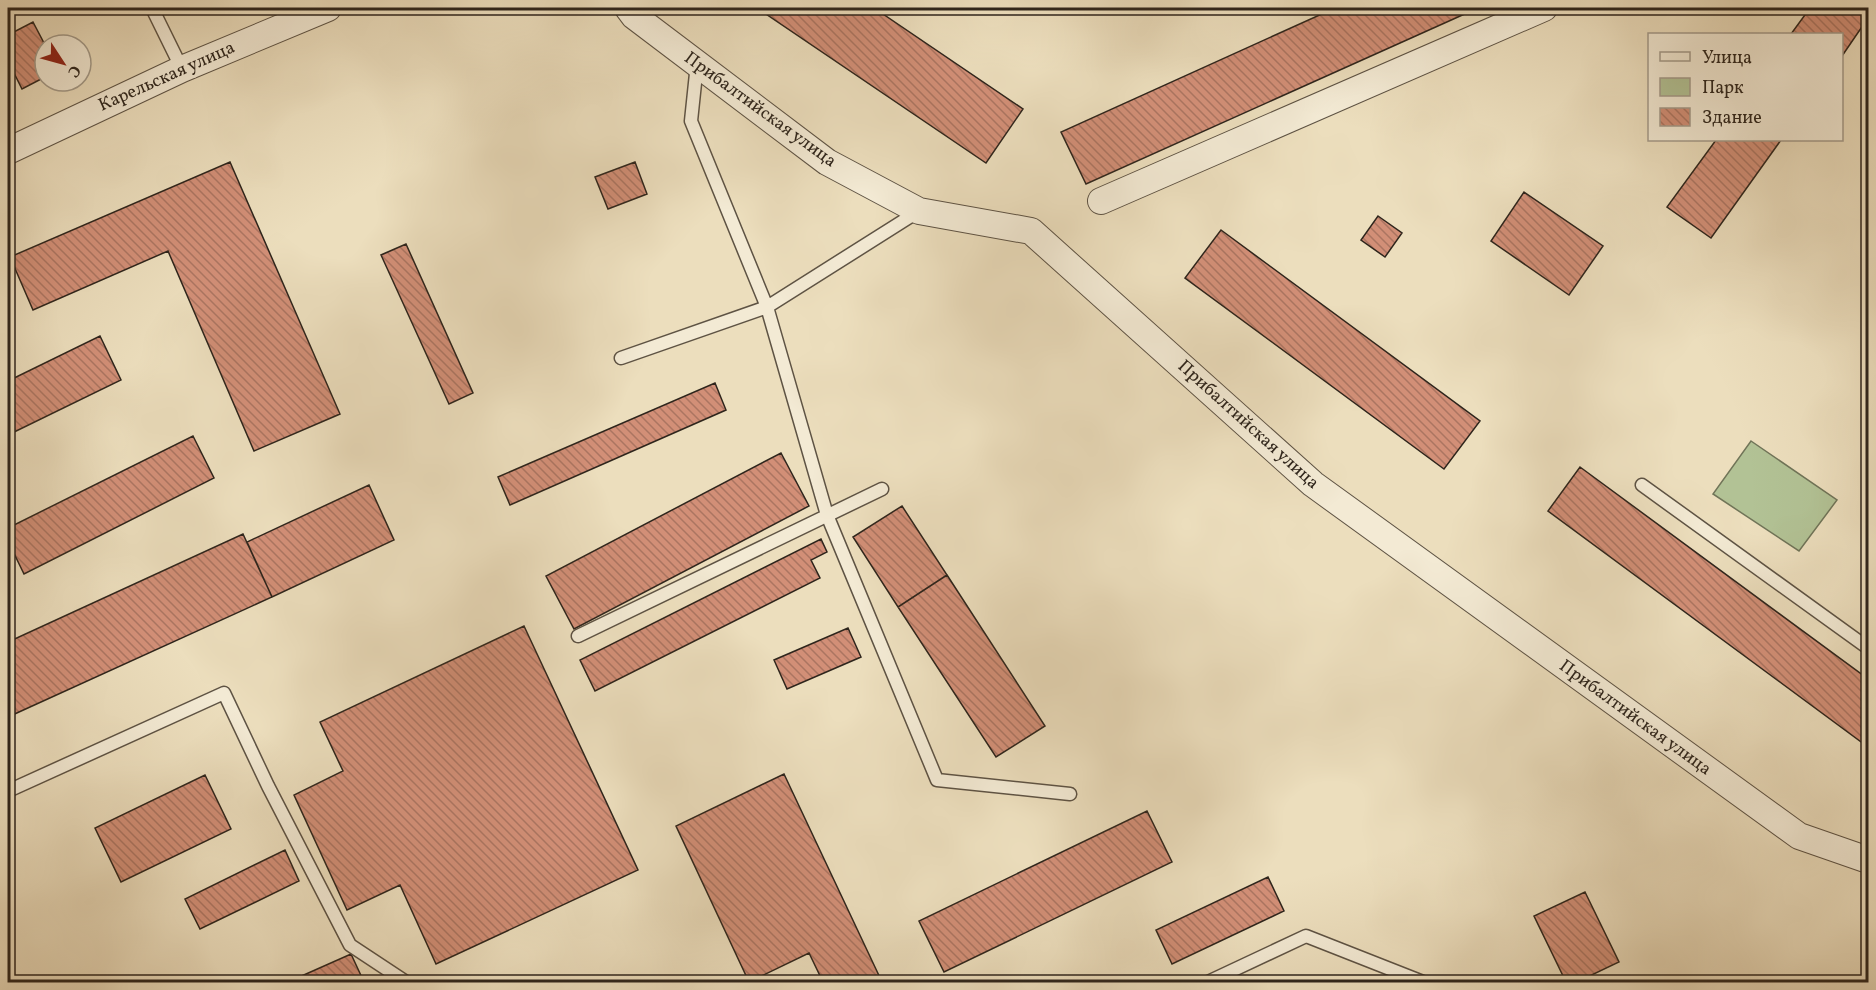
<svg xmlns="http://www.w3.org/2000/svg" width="1876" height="990" font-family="Vollkorn,serif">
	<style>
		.green { fill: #b2c295; stroke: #707458; stroke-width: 1.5 }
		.building { fill: url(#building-back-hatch); stroke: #2e251c; stroke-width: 1.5 }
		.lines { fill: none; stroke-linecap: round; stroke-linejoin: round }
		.lane-casing { stroke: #5e5344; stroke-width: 15 }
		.street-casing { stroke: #5e5344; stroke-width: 28 }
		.lane { stroke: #f3ead4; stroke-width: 12 }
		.street { stroke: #f3ead4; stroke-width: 26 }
		.labels { text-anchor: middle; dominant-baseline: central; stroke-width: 6; stroke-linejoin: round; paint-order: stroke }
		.street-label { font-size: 18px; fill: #2e251c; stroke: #f3ead4 }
	</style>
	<defs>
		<pattern id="building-back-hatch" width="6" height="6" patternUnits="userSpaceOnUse" patternTransform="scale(1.5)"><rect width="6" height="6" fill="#d28f77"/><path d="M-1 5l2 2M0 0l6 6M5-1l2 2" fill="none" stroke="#ab7561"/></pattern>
	</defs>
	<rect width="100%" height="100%" fill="#ecdebd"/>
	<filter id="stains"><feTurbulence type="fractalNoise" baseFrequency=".00333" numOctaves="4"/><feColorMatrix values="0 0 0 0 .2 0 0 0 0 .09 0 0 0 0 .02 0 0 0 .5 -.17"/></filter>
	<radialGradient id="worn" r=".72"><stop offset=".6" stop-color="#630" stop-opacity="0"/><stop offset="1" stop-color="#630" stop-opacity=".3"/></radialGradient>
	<path class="green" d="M 1751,441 L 1837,500 L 1799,551 L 1713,494 Z"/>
	<path class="building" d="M 757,8 L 874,8 L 1023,109 L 986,163 Z
		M 1335,8 L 1478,8 L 1086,184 L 1061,132 Z
		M 1810,8 L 1868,8 L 1868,18 L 1842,56 L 1842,34 L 1791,34 Z
		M 33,22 L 45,45 L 45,77 L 22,89 L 8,61 L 8,35 Z
		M 1716,140 L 1781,140 L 1711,238 L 1667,207 Z
		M 230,162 L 340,414 L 254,451 L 168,251 L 33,310 L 10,257 Z
		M 635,162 L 647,194 L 608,209 L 595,177 Z
		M 1524,192 L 1603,246 L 1569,295 L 1491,241 Z
		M 1378,216 L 1402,233 L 1385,257 L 1361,240 Z
		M 1221,230 L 1480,421 L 1444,469 L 1185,278 Z
		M 406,244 L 473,393 L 449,404 L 381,255 Z
		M 100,336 L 121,380 L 8,435 L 8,381 Z
		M 715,383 L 726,410 L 510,505 L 498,477 Z
		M 193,436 L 214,478 L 24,574 L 8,541 L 8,528 Z
		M 781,453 L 809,506 L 574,629 L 546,576 Z
		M 1580,467 L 1868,679 L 1868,747 L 1548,511 Z
		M 369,485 L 394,540 L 272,597 L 247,542 Z
		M 902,506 L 947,575 L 898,607 L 853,537 Z
		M 243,534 L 272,597 L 8,717 L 8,642 Z
		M 821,539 L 827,552 L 811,560 L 820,578 L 595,691 L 580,660 Z
		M 947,575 L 1045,726 L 996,757 L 898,607 Z
		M 524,626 L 638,870 L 436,964 L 400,885 L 347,910 L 294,795 L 343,771 L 320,722 Z
		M 848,628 L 861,657 L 787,689 L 774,660 Z
		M 784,774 L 882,982 L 823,982 L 809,953 L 749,982 L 676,826 Z
		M 205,775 L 231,829 L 121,882 L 95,828 Z
		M 1147,811 L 1172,862 L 944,972 L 919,921 Z
		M 285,850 L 299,881 L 200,929 L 185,899 Z
		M 1268,877 L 1284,911 L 1172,964 L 1156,930 Z
		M 1585,892 L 1619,962 L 1577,982 L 1566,982 L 1534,916 Z
		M 351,954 L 364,982 L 288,982 Z"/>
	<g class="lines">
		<g class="lane-casing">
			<path id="lane" d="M 152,8 L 182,69
				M 697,64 L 691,121 L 767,307 L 827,515 L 937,780 L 1070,794
				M 621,358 L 767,307 L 919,211
				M 1642,485 L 1868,648
				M 578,636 L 882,489
				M 8,791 L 224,693 L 268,786 L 350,945 L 406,982
				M 1208,982 L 1306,936 L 1423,982"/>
		</g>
		<g class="street-casing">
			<path id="street" d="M 628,8 L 634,16 L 827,162 L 919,211 L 1031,231 L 1313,484 L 1799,836 L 1868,860
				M 8,151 L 182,69 L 328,8
				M 1101,201 L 1544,8"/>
		</g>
		<use href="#lane" class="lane"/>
		<use href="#street" class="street"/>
	</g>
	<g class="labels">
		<g class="street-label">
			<text transform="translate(167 77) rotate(-24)">Карельская улица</text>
			<text transform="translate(760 110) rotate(36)">Прибалтийская улица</text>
			<text transform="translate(1248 425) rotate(42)">Прибалтийская улица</text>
			<text transform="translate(1635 718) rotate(36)">Прибалтийская улица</text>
		</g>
	</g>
	<rect width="1876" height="990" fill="none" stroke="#ecdebd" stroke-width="30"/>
	<rect x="9" y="9" width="1858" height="972" fill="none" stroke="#2e251c" stroke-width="3"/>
	<rect x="15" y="15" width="1846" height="960" fill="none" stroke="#2e251c" stroke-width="1.5"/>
	<rect x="1648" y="33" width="195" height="108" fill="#f3ead4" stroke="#a49b8a" stroke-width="1.5"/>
	<rect x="1660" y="52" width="30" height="9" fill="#f3ead4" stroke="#a49b8a" stroke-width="1.5"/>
	<text x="1702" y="63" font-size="18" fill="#2e251c">Улица</text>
	<rect x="1660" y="78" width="30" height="18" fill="#b2c295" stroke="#a49b8a" stroke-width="1.5"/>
	<text x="1702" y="93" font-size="18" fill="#2e251c">Парк</text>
	<rect x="1660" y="108" width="30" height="18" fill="url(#building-back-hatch)" stroke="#a49b8a" stroke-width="1.5"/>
	<text x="1702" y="123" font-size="18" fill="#2e251c">Здание</text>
	<g transform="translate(63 63) rotate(126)"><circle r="28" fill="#f3ead4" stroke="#a49b8a" stroke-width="1.5"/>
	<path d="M0-4.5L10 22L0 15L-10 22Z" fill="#8f2418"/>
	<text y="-9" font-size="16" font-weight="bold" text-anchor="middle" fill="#2e251c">С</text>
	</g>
	<rect width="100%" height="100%" filter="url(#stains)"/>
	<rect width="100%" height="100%" fill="url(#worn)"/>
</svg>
